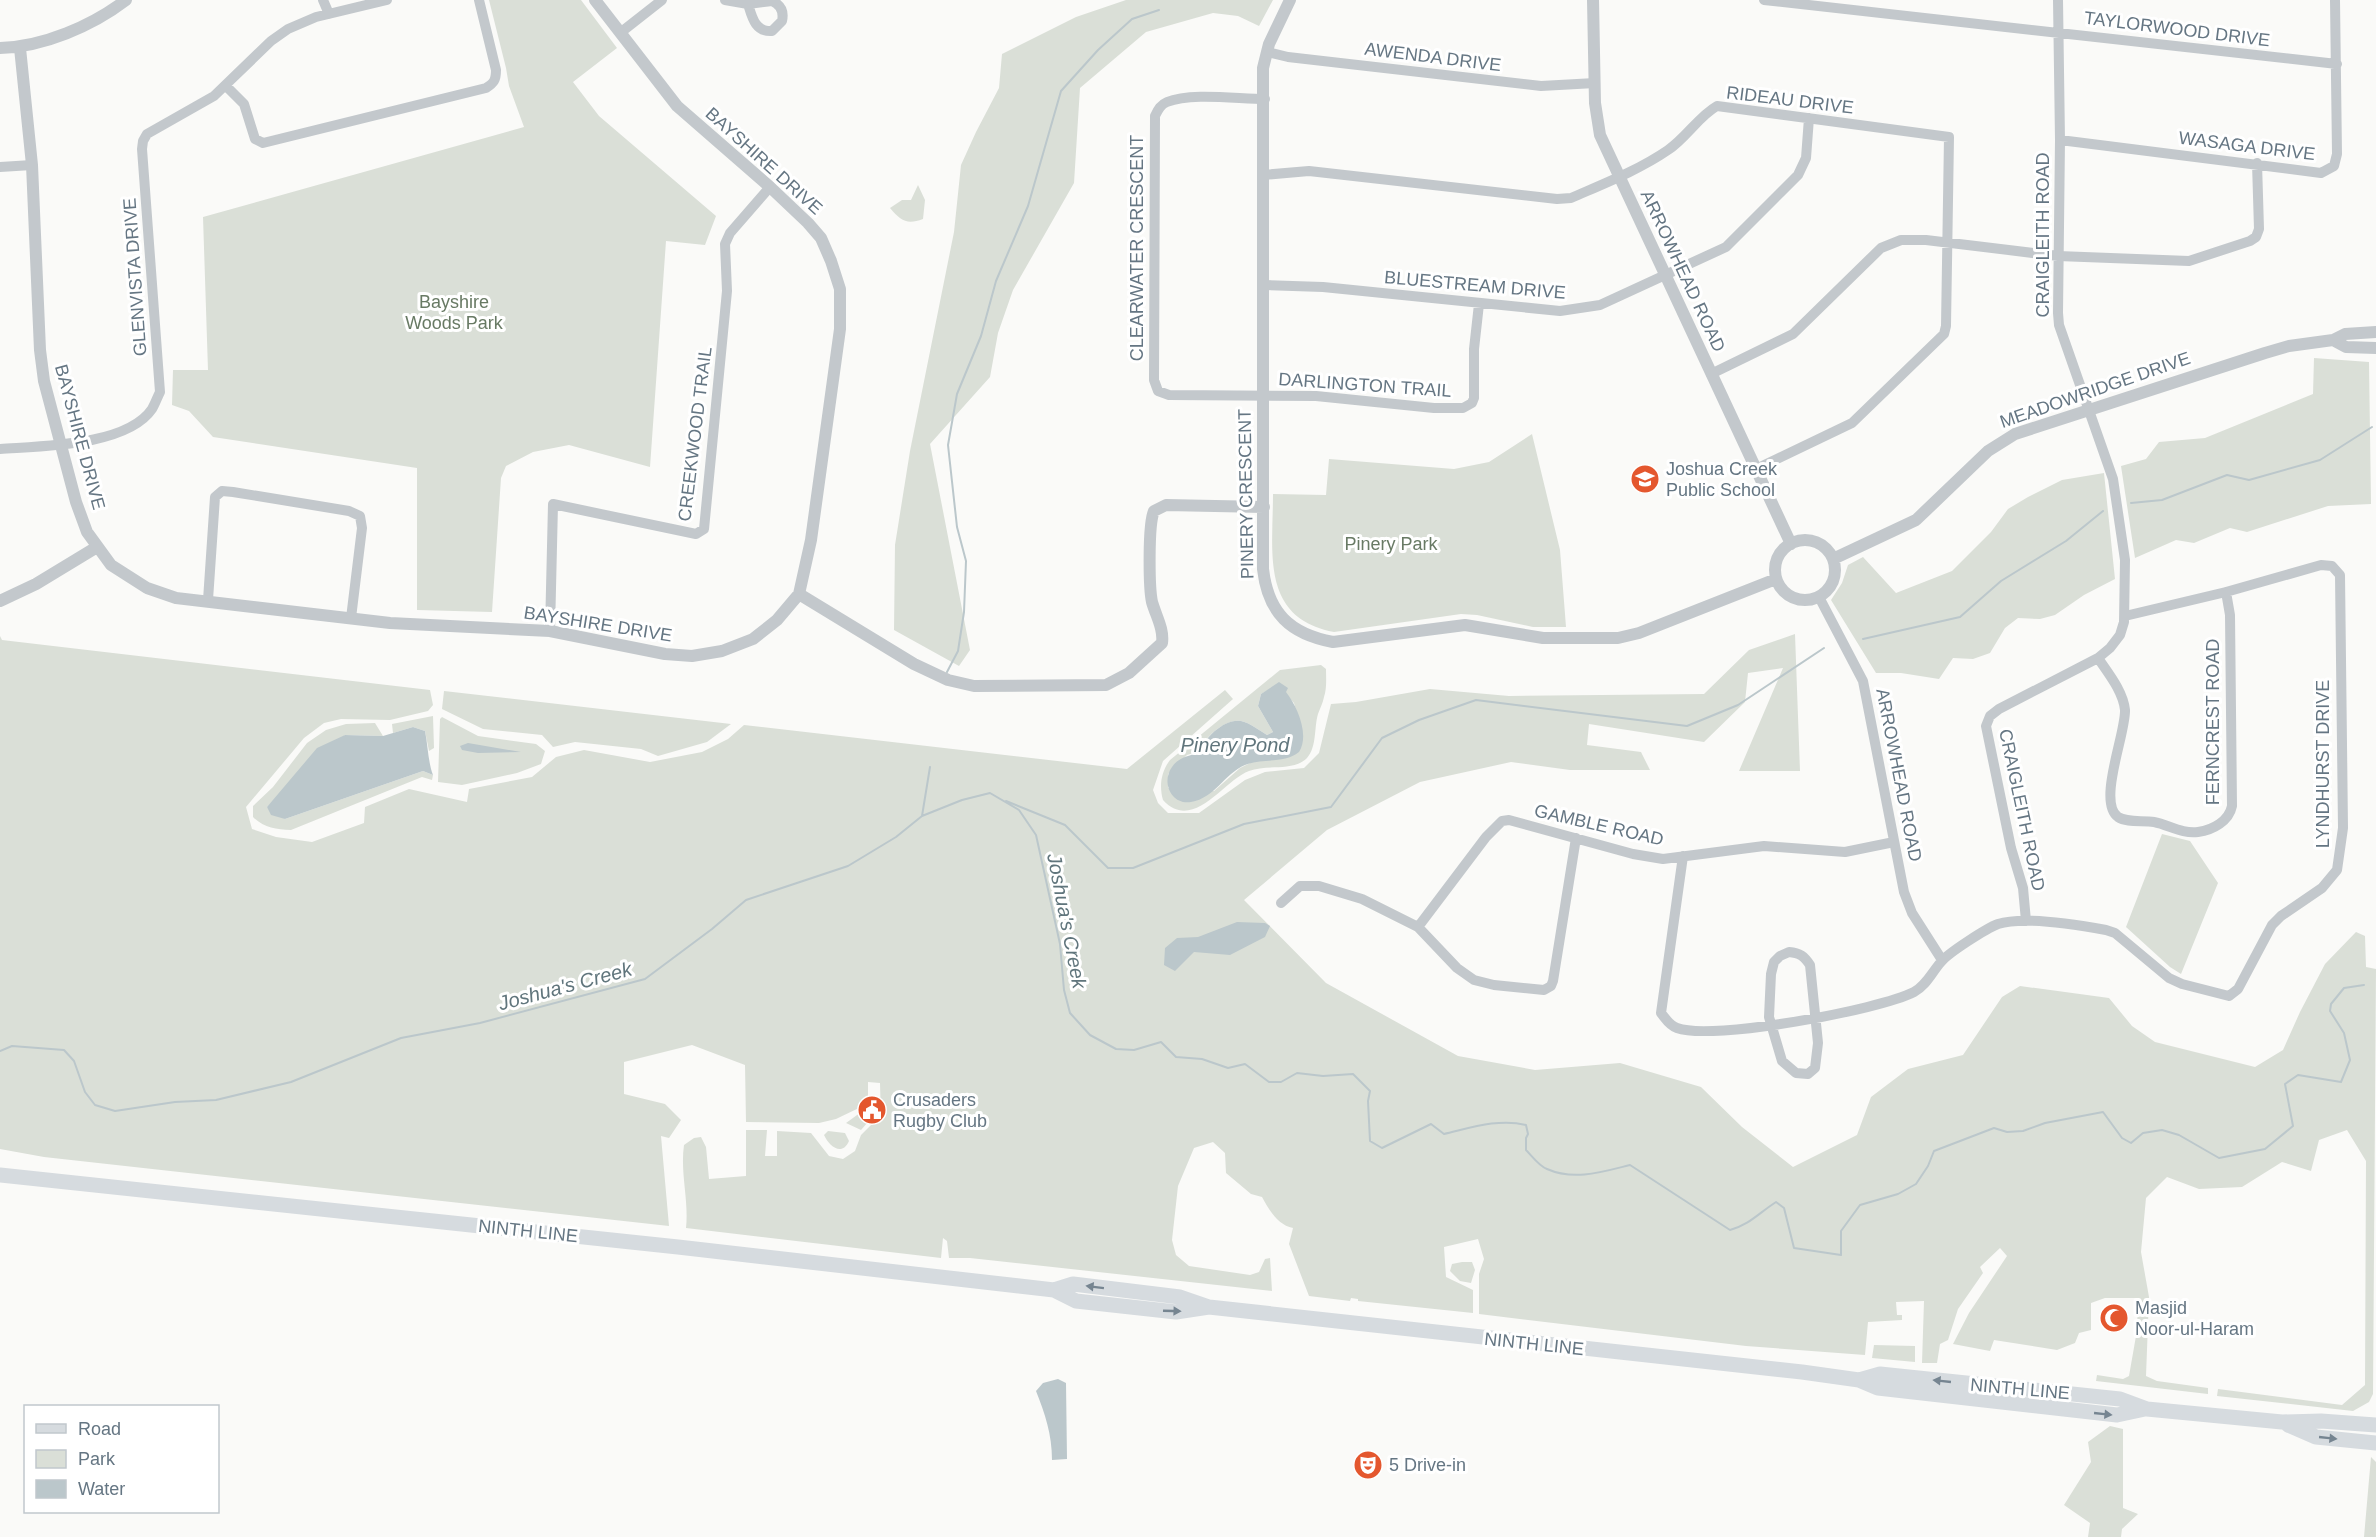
<svg xmlns="http://www.w3.org/2000/svg" width="2376" height="1537" font-family="Arial,sans-serif">
	<style>
		.green { fill: #dadfd7; fill-rule: evenodd }
		.water { fill: #bbc7cb }
		.lines { fill: none; stroke-linecap: round; stroke-linejoin: round }
		.stream { stroke: #bbc7cb; stroke-width: 2 }
		.minor { stroke: #c3c8cc; stroke-width: 10 }
		.tertiary { stroke: #c3c8cc; stroke-width: 12 }
		.secondary { stroke: #d6dbdf; stroke-width: 15 }
		.oneway { fill: #768591 }
		.labels { text-anchor: middle; dominant-baseline: central; stroke-width: 6; stroke-linejoin: round; paint-order: stroke }
		.street-label { font-size: 18px; fill: #657683; stroke: #fff }
		.park-label { font-size: 18px; fill: #687a64; stroke: #fff }
		.poi-label { font-size: 18px; fill: #657683; stroke: #fff; text-anchor: start }
		.water-label { font-size: 20px; font-style: italic; fill: #60757c; stroke: #fff }
	</style>
	<rect width="100%" height="100%" fill="#fafaf8"/>
	<path class="green" d="M 489,0 L 581,0 L 617,48 L 573,82 L 599,116 L 716,216 L 705,245 L 666,241 L 650,467 L 569,445 L 533,452 L 506,466 L 501,478 L 492,612 L 417,610 L 417,468 L 213,437 L 189,411 L 172,405 L 173,370 L 208,370 L 203,217 L 524,127 L 509,86 L 506,68 Z
		M 1126,0 L 1273,0 L 1259,26 L 1238,16 L 1213,13 L 1146,32 L 1080,88 L 1074,183 L 1013,290 L 998,333 L 990,377 L 930,444 L 970,650 L 959,666 L 894,630 L 895,545 L 910,451 L 954,232 L 961,165 L 976,132 L 999,88 L 1002,54 L 1076,17 Z
		M 918,185 L 925,200 L 923,219 C 907,225 901,221 890,208 L 902,200 L 911,200 Z
		M 2314,358 L 2369,362 L 2371,504 L 2328,506 L 2247,532 L 2230,528 L 2194,543 L 2176,540 L 2135,558 L 2121,466 L 2146,459 L 2159,442 L 2205,438 L 2313,394 Z
		M 1532,434 L 1560,550 L 1566,627 L 1533,627 L 1477,615 L 1461,614 L 1334,632 C 1260,618 1273,552 1273,494 L 1326,495 L 1329,459 L 1454,469 L 1489,462 Z
		M 2104,473 L 2115,579 L 2084,595 L 2055,615 L 2040,619 L 2018,618 L 2005,628 L 1990,653 L 1973,659 L 1953,658 L 1939,679 L 1901,673 L 1876,673 L 1831,600 L 1842,583 L 1848,565 L 1863,557 L 1896,593 L 1952,571 L 1991,532 L 2008,509 L 2028,497 L 2062,480 Z
		M 1795,634 L 1800,771 L 1739,771 L 1783,668 L 1748,673 L 1745,702 L 1704,742 L 1589,724 L 1587,745 L 1641,752 L 1650,770 L 1570,770 L 1511,762 L 1420,782 L 1327,830 L 1244,900 L 1326,983 L 1458,1056 L 1535,1070 L 1620,1063 L 1701,1087 L 1742,1127 L 1793,1167 L 1857,1135 L 1871,1097 L 1908,1069 L 1963,1055 L 2002,997 L 2020,986 L 2109,998 L 2132,1026 L 2155,1042 L 2255,1067 L 2283,1050 L 2300,1012 L 2325,964 L 2356,932 L 2365,936 L 2366,967 L 2376,969 L 2373,1394 L 2369,1402 L 2353,1411 L 2217,1396 L 2218,1389 L 2342,1405 L 2365,1385 L 2366,1161 L 2347,1130 L 2319,1140 L 2311,1171 L 2282,1162 L 2242,1187 L 2199,1189 L 2167,1177 L 2146,1198 L 2141,1252 L 2149,1297 L 2146,1376 L 2157,1381 L 2208,1388 L 2208,1394 L 2096,1381 L 2097,1375 L 2123,1379 L 2129,1376 L 2136,1336 L 2139,1298 L 2105,1298 L 2091,1303 L 2091,1330 L 2079,1333 L 2075,1343 L 2057,1350 L 1994,1340 L 1990,1351 L 1953,1344 L 1969,1313 L 2007,1256 L 2000,1248 L 1980,1267 L 1983,1273 L 1958,1309 L 1948,1340 L 1940,1344 L 1937,1363 L 1922,1363 L 1924,1301 L 1896,1302 L 1897,1315 L 1902,1315 L 1902,1320 L 1868,1322 L 1865,1355 L 1746,1346 L 1479,1314 L 1479,1274 L 1484,1259 L 1478,1239 L 1444,1247 L 1446,1277 L 1473,1290 L 1473,1313 L 1358,1301 L 1358,1299 L 1351,1298 L 1350,1301 L 1309,1296 L 1289,1244 L 1293,1228 C 1278,1225 1269,1210 1262,1197 L 1251,1194 L 1226,1173 L 1225,1153 L 1213,1142 L 1194,1148 L 1178,1186 L 1172,1240 L 1176,1255 L 1189,1266 L 1250,1275 L 1259,1272 L 1265,1259 L 1270,1258 L 1272,1291 L 970,1258 L 949,1258 L 947,1241 L 943,1238 L 941,1258 L 686,1228 C 689,1200 680,1173 684,1145 L 694,1138 L 701,1137 L 706,1147 L 709,1179 L 746,1176 L 746,1130 L 767,1130 L 765,1156 L 777,1156 L 777,1131 L 811,1133 L 829,1156 L 843,1159 L 855,1151 L 861,1135 L 875,1121 L 881,1121 L 880,1083 L 868,1082 L 868,1100 L 863,1101 L 861,1107 L 836,1119 L 819,1123 L 746,1122 L 745,1065 L 692,1045 L 624,1062 L 624,1094 L 665,1104 L 681,1120 L 669,1138 L 661,1136 L 669,1226 L 44,1157 L 0,1149 L 0,636 L 2,640 L 430,690 L 433,705 L 428,711 L 390,720 L 341,719 L 324,723 L 304,738 L 246,807 L 252,829 L 276,837 L 312,842 L 364,823 L 365,807 L 409,789 L 467,802 L 469,789 L 532,777 L 556,757 L 584,750 L 650,762 L 702,752 L 728,739 L 744,725 L 1127,769 L 1225,690 L 1233,699 L 1163,761 L 1153,790 L 1158,803 L 1168,813 L 1199,813 L 1245,780 L 1265,772 L 1304,768 L 1319,753 L 1331,704 L 1356,702 L 1430,689 L 1509,696 L 1704,694 L 1749,650 Z
		M 1321,665 L 1326,669 C 1326,678 1327,688 1324,697 C 1323,703 1320,708 1318,714 C 1314,727 1317,747 1307,758 C 1293,772 1266,764 1249,771 C 1224,780 1193,833 1163,800 C 1159,786 1161,772 1170,760 L 1280,670 ZM 1277,685 L 1294,703 L 1303,737 L 1240,768 L 1214,791 L 1168,788 L 1168,774 L 1187,755 L 1200,751 C 1204,737 1226,718 1241,721 C 1250,723 1259,730 1267,735 L 1273,732 L 1258,706 L 1261,694 Z
		M 444,691 L 731,724 L 707,742 L 658,756 L 641,749 L 575,742 L 553,747 L 542,735 L 483,729 L 442,709 Z
		M 433,716 L 434,748 L 429,751 L 425,731 L 413,727 L 393,733 L 392,724 Z
		M 442,717 L 478,736 L 536,744 L 545,751 L 541,764 L 517,773 L 462,785 L 438,782 L 440,719 Z
		M 375,723 L 383,736 L 345,735 L 267,807 L 285,819 L 423,771 L 433,775 L 432,780 L 422,777 L 291,830 C 276,829 264,828 253,817 L 253,806 L 273,787 L 307,743 L 326,730 L 346,724 Z
		M 2162,834 L 2190,841 L 2218,883 L 2181,974 L 2170,967 L 2126,927 Z
		M 864,1110 L 867,1110 L 868,1122 L 861,1130 L 846,1123 Z
		M 828,1131 L 845,1133 L 849,1141 C 842,1157 829,1146 824,1135 Z
		M 1462,1262 L 1472,1262 L 1475,1270 L 1471,1283 L 1460,1281 L 1450,1271 L 1452,1264 Z
		M 1874,1345 L 1915,1346 L 1915,1362 L 1872,1358 Z
		M 2110,1426 L 2123,1429 L 2123,1508 L 2138,1514 L 2122,1529 L 2121,1537 L 2088,1537 L 2090,1523 L 2064,1505 L 2091,1462 L 2088,1442 Z
		M 2371,1457 L 2376,1462 L 2376,1537 L 2364,1537 Z"/>
	<path class="water" d="M 1279,682 L 1288,688 L 1286,692 C 1297,706 1310,735 1299,752 C 1284,764 1262,758 1245,765 C 1224,774 1215,798 1191,802 C 1171,805 1161,782 1172,767 C 1179,756 1190,757 1200,751 C 1204,738 1225,718 1241,721 C 1250,723 1259,730 1267,735 L 1273,732 L 1258,706 L 1261,694 Z
		M 413,727 L 425,731 C 428,746 428,762 433,775 L 423,771 L 285,819 L 271,815 L 267,807 L 317,748 L 345,735 L 383,736 Z
		M 468,743 L 521,752 L 478,753 L 462,750 L 460,746 Z
		M 1237,922 L 1265,923 L 1270,926 L 1265,937 L 1230,955 L 1194,952 L 1175,971 L 1164,965 L 1165,948 L 1177,938 L 1198,937 Z
		M 1058,1379 L 1066,1383 L 1067,1459 L 1052,1460 C 1052,1434 1045,1414 1036,1391 L 1043,1383 Z"/>
	<g class="lines">
		<path class="stream" d="M 2131,503 L 2162,500 L 2227,475 L 2249,480 L 2320,460 L 2372,427
			M 1863,639 L 1960,617 L 2001,581 L 2066,541 L 2103,511
			M 947,672 L 958,651 L 964,612 L 966,561 L 957,527 L 948,445 L 957,394 L 981,336 L 996,281 L 1028,206 L 1061,91 L 1098,50 L 1132,19 L 1159,10
			M 1006,801 L 1065,825 L 1108,868 L 1133,868 L 1244,824 L 1331,807 L 1382,738 L 1419,720 L 1476,700 L 1687,726 L 1738,705 L 1824,648
			M 922,816 L 930,767
			M 0,1051 L 12,1046 L 64,1050 L 74,1061 L 85,1092 L 95,1105 L 115,1111 L 175,1102 L 216,1100 L 291,1082 L 401,1038 L 480,1023 L 645,979 L 712,929 L 746,900 L 848,866 L 896,837 L 922,816 L 962,800 L 990,793 L 1019,810 L 1036,835 L 1060,944 L 1064,990 L 1070,1013 L 1090,1035 L 1116,1049 L 1134,1050 L 1161,1042 L 1176,1057 L 1202,1059 L 1228,1068 L 1245,1064 L 1269,1082 L 1281,1082 L 1297,1073 L 1323,1076 L 1353,1074 L 1370,1091 L 1368,1101 L 1370,1141 L 1382,1148 L 1431,1124 L 1444,1134 C 1470,1128 1499,1118 1526,1125 L 1528,1134 L 1526,1138 L 1526,1150 C 1532,1156 1539,1166 1547,1169 C 1574,1181 1602,1172 1630,1165 L 1730,1230 C 1749,1225 1759,1213 1776,1202 L 1784,1208 L 1794,1248 L 1841,1255 L 1841,1231 L 1860,1205 L 1898,1194 L 1916,1184 L 1928,1166 L 1934,1151 L 1994,1128 L 2007,1132 L 2023,1131 L 2045,1123 L 2103,1112 L 2122,1138 L 2131,1143 L 2143,1133 L 2162,1130 L 2179,1135 L 2219,1158 L 2265,1149 L 2293,1126 L 2285,1084 L 2298,1075 L 2341,1082 L 2350,1060 L 2344,1033 L 2330,1011 L 2331,1004 L 2344,988 L 2364,985"/>
		<path class="minor" d="M 323,0 L 329,14
			M 725,0 L 748,4
			M 1764,0 L 2337,64
			M 772,1 C 781,5 784,12 782,21 L 772,31 C 755,32 752,17 748,4 Z
			M 620,33 L 662,0
			M 1267,52 L 1288,57 L 1541,86 L 1595,83
			M 226,86 L 244,104 L 255,139 L 263,143 L 486,88 C 494,83 496,80 496,70 L 479,0
			M 1265,99 C 1238,99 1191,92 1167,102 C 1160,105 1158,110 1155,116 L 1154,380 L 1158,391 L 1169,395 L 1316,396 L 1434,408 L 1463,408 L 1472,403 L 1474,398 L 1474,349 L 1479,304
			M 2060,140 L 2321,173 L 2334,166 L 2337,154 L 2335,0
			M 0,167 L 32,165
			M 1263,175 L 1309,171 L 1557,199 L 1571,198 C 1603,184 1639,170 1668,150 C 1686,138 1699,116 1717,106 L 1949,137 L 1946,326 L 1944,334 L 1852,423 L 1756,469
			M 1264,285 L 1323,287 L 1560,311 L 1600,305 L 1726,247 L 1798,175 L 1806,158 L 1809,118
			M 1711,374 L 1793,334 L 1881,248 L 1901,240 L 1926,240 L 2058,256 L 2189,261 L 2250,241 L 2256,237 L 2259,229 L 2257,163
			M 0,449 C 41,446 127,446 152,409 C 155,404 157,398 160,392 L 142,149 L 143,141 L 147,134 L 214,96 L 271,41 L 288,29 L 316,17 L 387,0
			M 1819,597 L 1863,681 L 1904,892 L 1912,913 L 1942,960
			M 208,600 L 215,497 L 222,491 L 233,492 L 349,511 L 360,516 L 362,528 L 351,618
			M 550,631 L 553,504 L 696,534 L 704,529 L 727,291 L 725,244 L 730,233 L 770,187
			M 2098,658 C 2108,673 2123,691 2125,710 C 2126,733 2097,802 2118,817 C 2127,823 2143,820 2154,822 C 2169,825 2182,834 2198,832 C 2213,830 2229,821 2232,806 L 2230,615 L 2226,592
			M 1683,856 L 1661,1013 C 1666,1019 1669,1025 1677,1028 C 1712,1041 1879,1010 1914,992 C 1926,986 1932,972 1941,962 C 1948,953 1987,928 1998,924 C 2023,916 2079,925 2106,930 L 2115,933 L 2169,978 L 2182,984 L 2229,996 L 2238,989 L 2272,925 L 2281,916 L 2322,888 L 2337,870 L 2343,828 L 2340,575 L 2332,566 L 2321,565 L 2226,592 L 2125,616
			M 1281,903 L 1300,886 L 1319,886 L 1362,899 L 1418,927 L 1457,968 L 1474,980 L 1494,985 L 1544,990 L 1551,986 L 1553,981 L 1576,838
			M 2026,921 L 2023,888 L 2011,848 L 1986,726 L 1990,716 L 1999,709 L 2098,658 L 2110,648 L 2120,635 L 2124,622 L 2125,560 L 2113,479 L 2059,325 L 2058,313 L 2060,140 L 2058,0
			M 1418,927 L 1486,837 L 1502,821 L 1509,820 L 1633,854 L 1663,859 L 1764,846 L 1845,852 L 1894,842
			M 1789,952 C 1800,953 1804,956 1810,965 L 1818,1043 L 1815,1068 L 1808,1074 L 1796,1073 L 1782,1061 L 1769,1017 L 1771,974 L 1774,962 L 1780,956 Z"/>
		<path class="tertiary" d="M 1290,0 L 1269,44 L 1263,68 L 1263,569 C 1268,613 1290,634 1333,642 L 1465,625 L 1543,638 L 1618,638 L 1639,633 L 1776,579
			M 1593,0 L 1595,103 L 1600,135 L 1791,544
			M 0,48 C 43,47 92,26 126,0
			M 20,48 L 32,165 L 40,350 L 44,381 L 76,502 L 87,532 L 111,565 L 147,588 L 176,598 L 390,623 L 550,631 L 665,654 L 692,656 L 722,651 L 753,639 L 777,620 L 799,594 L 811,540 L 840,329 L 840,289 L 831,261 L 821,238 L 808,223 L 770,187 L 677,106 L 595,0
			M 2333,340 L 2346,347 L 2376,348
			M1775 570a30 30 0 1 1 60 0a30 30 0 1 1-60 0Z
			M 1833,559 L 1916,520 L 1988,451 L 2015,434 L 2265,353 L 2289,346 L 2333,340 L 2345,334 L 2376,332
			M 799,594 L 914,664 L 948,680 L 974,686 L 1106,685 L 1129,673 L 1162,643 C 1164,629 1156,616 1152,602 C 1149,588 1148,524 1154,511 L 1166,505 L 1264,507
			M 0,601 L 36,584 L 97,547"/>
		<path class="secondary" d="M 0,1175 L 678,1247 L 1054,1290 L 1076,1301 L 1176,1312 L 1209,1307
			M 1054,1290 L 1073,1284 L 1180,1297 L 1209,1307 L 1802,1372 L 1859,1380 L 1878,1388 L 2117,1415 L 2145,1409
			M 1859,1380 L 1880,1374 L 2120,1399 L 2147,1409 L 2282,1422 L 2321,1421 L 2376,1425
			M 2288,1425 L 2316,1437 L 2376,1443"/>
	</g>
	<defs><path id="oneway-solid" d="M-6-.8H1V-3.2L6.5 0L1 3.2V.8H-6Z" transform="scale(1.5)"/></defs>
	<g class="oneway">
		<use href="#oneway-solid" transform="translate(1095 1287) rotate(-173)"/>
		<use href="#oneway-solid" transform="translate(1172 1311) rotate(2)"/>
		<use href="#oneway-solid" transform="translate(1942 1381) rotate(-174)"/>
		<use href="#oneway-solid" transform="translate(2103 1414) rotate(6)"/>
		<use href="#oneway-solid" transform="translate(2328 1438) rotate(6)"/>
	</g>
	<defs>
		<g id="school-disc" transform="scale(1.5)"><circle r="9.5" fill="#e4572e" stroke="#fff"/><path d="M0-5L7-2L0 1L-7-2ZM-4 1L0 2.5L4 1V4Q0 6-4 4Z" fill="#fff"/></g>
		<g id="civic-disc" transform="scale(1.5)"><circle r="9.5" fill="#e4572e" stroke="#fff"/><path d="M-.6-6.5H3V-4.5H.6V-3L4-1V1h2V6H-6V1h2V-1L-.6-3ZM-1.2 2.5V6h2.4V2.5Z" fill="#fff"/></g>
		<g id="mosque-disc" transform="scale(1.5)"><circle r="9.5" fill="#e4572e" stroke="#fff"/><path d="M3.5-4.9A6 6 0 1 0 3.5 4.9A5 5 0 1 1 3.5-4.9Z" fill="#fff"/></g>
		<g id="theatre-disc" transform="scale(1.5)"><circle r="9.5" fill="#e4572e" stroke="#fff"/><path d="M-5-5.5Q0-4 5-5.5V0Q5 5 0 6Q-5 5-5 0ZM-3.3-2.5H-1v1.5H-3.3ZM1-2.5H3.3v1.5H1ZM-2.8 1Q0 5.5 2.8 1Z" fill="#fff"/></g>
	</defs>
	<g fill-rule="evenodd">
		<use href="#school-disc" x="1645" y="479"/>
		<use href="#civic-disc" x="872" y="1110"/>
		<use href="#mosque-disc" x="2114" y="1318"/>
		<use href="#theatre-disc" x="1368" y="1465"/>
	</g>
	<g class="labels">
		<g class="street-label">
			<text transform="translate(2177 29) rotate(7)">TAYLORWOOD DRIVE</text>
			<text transform="translate(1433 57) rotate(7)">AWENDA DRIVE</text>
			<text transform="translate(1790 100) rotate(7)">RIDEAU DRIVE</text>
			<text transform="translate(2247 146) rotate(7)">WASAGA DRIVE</text>
			<text transform="translate(764 161) rotate(42)">BAYSHIRE DRIVE</text>
			<text transform="translate(2043 235) rotate(-90)">CRAIGLEITH ROAD</text>
			<text transform="translate(1137 248) rotate(-90)">CLEARWATER CRESCENT</text>
			<text transform="translate(1683 271) rotate(65)">ARROWHEAD ROAD</text>
			<text transform="translate(135 277) rotate(-94)">GLENVISTA DRIVE</text>
			<text transform="translate(1475 285) rotate(5)">BLUESTREAM DRIVE</text>
			<text transform="translate(1365 385) rotate(4)">DARLINGTON TRAIL</text>
			<text transform="translate(2095 390) rotate(-19)">MEADOWRIDGE DRIVE</text>
			<text transform="translate(695 434) rotate(-83)">CREEKWOOD TRAIL</text>
			<text transform="translate(80 437) rotate(75)">BAYSHIRE DRIVE</text>
			<text transform="translate(1246 494) rotate(-91)">PINERY CRESCENT</text>
			<text transform="translate(598 624) rotate(9)">BAYSHIRE DRIVE</text>
			<text transform="translate(2213 722) rotate(-90)">FERNCREST ROAD</text>
			<text transform="translate(2323 764) rotate(-90)">LYNDHURST DRIVE</text>
			<text transform="translate(1899 775) rotate(79)">ARROWHEAD ROAD</text>
			<text transform="translate(2022 810) rotate(78)">CRAIGLEITH ROAD</text>
			<text transform="translate(1599 825) rotate(13)">GAMBLE ROAD</text>
			<text transform="translate(528 1231) rotate(6)">NINTH LINE</text>
			<text transform="translate(1534 1344) rotate(6)">NINTH LINE</text>
			<text transform="translate(2020 1389) rotate(5)">NINTH LINE</text>
		</g>
		<g class="park-label">
			<text x="454" y="302">Bayshire<tspan x="454" dy="21">Woods Park</tspan></text>
			<text x="1391" y="544">Pinery Park</text>
		</g>
		<g class="poi-label">
			<text x="1666" y="469">Joshua Creek<tspan x="1666" dy="21">Public School</tspan></text>
			<text x="893" y="1100">Crusaders<tspan x="893" dy="21">Rugby Club</tspan></text>
			<text x="2135" y="1308">Masjid<tspan x="2135" dy="21">Noor-ul-Haram</tspan></text>
			<text x="1389" y="1465">5 Drive-in</text>
		</g>
		<g class="water-label">
			<text x="1235" y="745">Pinery Pond</text>
			<text transform="translate(1067 921) rotate(79)">Joshua's Creek</text>
			<text transform="translate(565 986) rotate(-15)">Joshua's Creek</text>
		</g>
	</g>
	<rect x="24" y="1405" width="195" height="108" fill="#ffffff" stroke="#c1c8cd" stroke-width="1.5"/>
	<rect x="36" y="1424" width="30" height="9" fill="#d6dbdf" stroke="#c1c8cd" stroke-width="1.5"/>
	<text x="78" y="1435" font-size="18" fill="#657683">Road</text>
	<rect x="36" y="1450" width="30" height="18" fill="#dadfd7" stroke="#c1c8cd" stroke-width="1.5"/>
	<text x="78" y="1465" font-size="18" fill="#657683">Park</text>
	<rect x="36" y="1480" width="30" height="18" fill="#bbc7cb" stroke="#c1c8cd" stroke-width="1.5"/>
	<text x="78" y="1495" font-size="18" fill="#657683">Water</text>
</svg>
